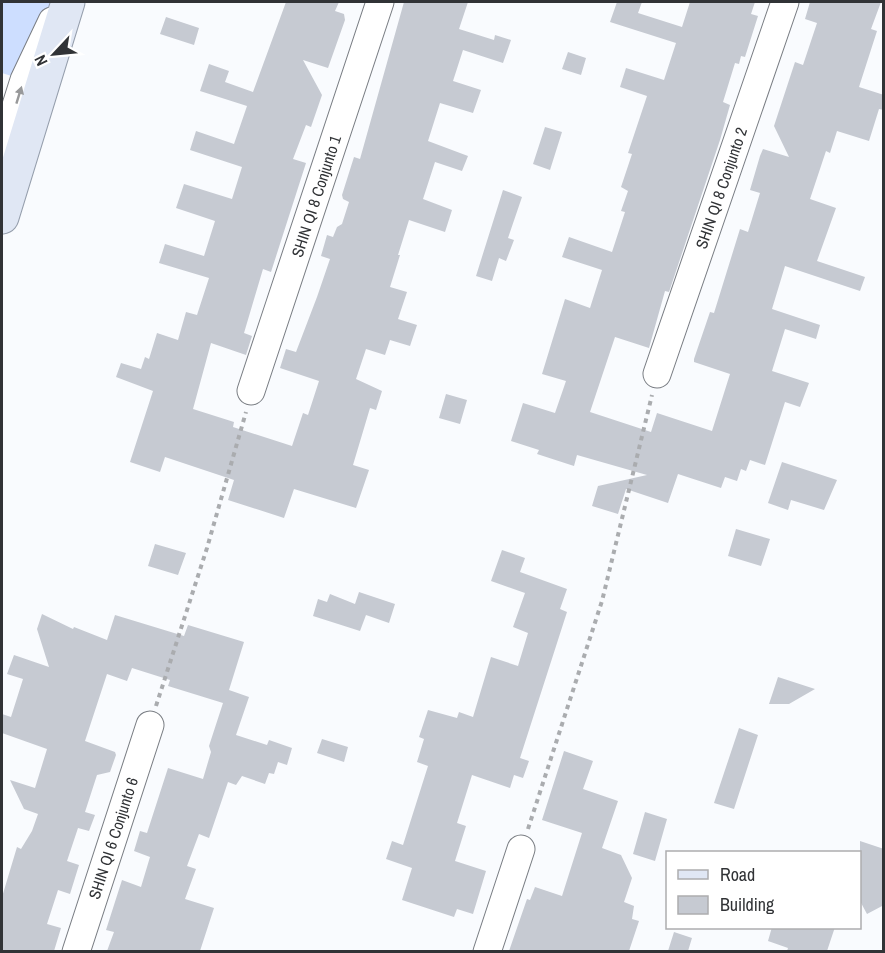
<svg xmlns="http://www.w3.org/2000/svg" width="885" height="953" font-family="'Archivo Narrow',sans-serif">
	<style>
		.green { fill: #cddeff }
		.building { fill: #c6cad2 }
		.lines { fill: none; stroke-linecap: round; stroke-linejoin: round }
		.minor-casing { stroke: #797d83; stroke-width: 29 }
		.major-casing { stroke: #959eac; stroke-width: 35 }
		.path { stroke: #aaacaf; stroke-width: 4; stroke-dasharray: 4.5 4.5; stroke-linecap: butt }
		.minor { stroke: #fff; stroke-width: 27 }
		.major { stroke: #e0e7f4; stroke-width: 33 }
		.oneway { fill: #98999a }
		.labels { text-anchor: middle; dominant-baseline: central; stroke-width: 4.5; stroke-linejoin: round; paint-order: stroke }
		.street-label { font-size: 16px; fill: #313336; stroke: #fff }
	</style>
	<rect width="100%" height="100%" fill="#f9fbfe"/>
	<path class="green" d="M 2,2 L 54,2 L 24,80 L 2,73 Z"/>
	<path class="building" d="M 286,2 L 339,2 L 335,11 L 344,14 L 345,20 L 328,68 L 303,60 L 322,95 L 311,127 L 306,125 L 293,159 L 306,163 L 271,272 L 263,269 L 244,333 L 252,336 L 246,355 L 211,343 L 193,409 L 234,422 L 233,427 L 292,446 L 303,413 L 308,415 L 319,381 L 280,368 L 286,349 L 296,352 L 317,297 L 330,259 L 321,256 L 327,235 L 333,237 L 337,227 L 342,224 L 349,202 L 343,199 L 342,195 L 354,157 L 360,159 L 404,2 L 468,2 L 459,29 L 494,40 L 495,35 L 511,40 L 503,63 L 463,50 L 453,81 L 481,90 L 473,113 L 440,103 L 428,141 L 468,156 L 462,171 L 435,162 L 423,199 L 452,210 L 445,232 L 409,220 L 398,255 L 400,255 L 390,287 L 407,292 L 398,319 L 417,325 L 410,346 L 390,340 L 385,355 L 366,349 L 356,379 L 382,391 L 376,410 L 370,408 L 353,465 L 369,470 L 356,508 L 294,489 L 284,518 L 228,500 L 234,480 L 165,457 L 160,472 L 130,462 L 153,391 L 116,377 L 121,363 L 141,369 L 145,357 L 149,359 L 157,333 L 178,340 L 186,312 L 197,315 L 209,278 L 159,263 L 165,244 L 204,256 L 215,221 L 176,208 L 184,184 L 232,199 L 242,167 L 190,150 L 196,131 L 234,144 L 247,106 L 200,91 L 209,64 L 229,71 L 225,82 L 253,92 Z
		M 617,2 L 642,2 L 638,13 L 682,27 L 690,2 L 755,2 L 751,14 L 758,16 L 745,57 L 741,56 L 739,64 L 735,63 L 723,102 L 730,105 L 720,140 L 669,292 L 665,291 L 649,348 L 615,337 L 590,412 L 651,432 L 657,413 L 712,431 L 730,374 L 694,362 L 694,359 L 710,312 L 714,313 L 740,229 L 748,232 L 760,193 L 750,190 L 760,156 L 763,149 L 789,157 L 774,126 L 795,62 L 803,65 L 817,23 L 805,19 L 810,2 L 881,2 L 871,29 L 877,31 L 859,87 L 884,95 L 884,110 L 879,109 L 869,141 L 837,131 L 830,153 L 826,151 L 810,199 L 836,208 L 817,261 L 865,277 L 860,291 L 785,266 L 772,309 L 820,325 L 816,339 L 785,329 L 772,371 L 809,383 L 800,407 L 785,402 L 765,465 L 750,460 L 746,471 L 741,469 L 737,481 L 725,477 L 721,488 L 678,474 L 668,503 L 626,489 L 618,514 L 592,506 L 598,486 L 647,475 L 577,455 L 574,466 L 537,454 L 539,450 L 511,441 L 523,403 L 555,413 L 566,381 L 542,374 L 565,299 L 590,308 L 602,270 L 562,257 L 569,237 L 612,252 L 625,212 L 621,211 L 628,191 L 621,187 L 632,154 L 628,153 L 647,96 L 620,87 L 626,68 L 664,80 L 676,43 L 610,22 Z
		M 166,17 L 199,28 L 194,45 L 160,34 Z
		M 568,52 L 586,58 L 581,75 L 562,69 Z
		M 545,127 L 562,132 L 550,170 L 533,164 Z
		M 503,190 L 522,197 L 508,238 L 514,240 L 506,261 L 499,258 L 492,281 L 476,276 Z
		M 446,394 L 467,400 L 460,424 L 439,418 Z
		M 782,462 L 837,480 L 824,510 L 791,500 L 788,510 L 768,503 Z
		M 736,529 L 770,539 L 761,566 L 728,556 Z
		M 155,544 L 186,553 L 178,575 L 148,566 Z
		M 502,550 L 525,558 L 520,572 L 567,589 L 560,609 L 567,612 L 520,758 L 529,761 L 523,778 L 514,775 L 510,788 L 472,775 L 457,823 L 466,826 L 455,861 L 486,871 L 473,914 L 457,909 L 454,917 L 402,900 L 412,868 L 386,859 L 392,841 L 403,845 L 428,766 L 417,762 L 424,739 L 419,737 L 428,710 L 457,718 L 459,712 L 473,717 L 491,657 L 518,666 L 528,633 L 513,627 L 525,593 L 491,581 Z
		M 359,592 L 395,604 L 389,623 L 366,615 L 360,631 L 313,616 L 318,599 L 327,602 L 330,594 L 355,604 Z
		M 42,614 L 73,629 L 74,627 L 107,640 L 115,615 L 184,636 L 188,625 L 244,642 L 229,690 L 249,697 L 236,735 L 267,745 L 269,740 L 292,748 L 287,765 L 278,762 L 274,774 L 269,773 L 265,784 L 242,776 L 236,785 L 228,782 L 209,838 L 199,834 L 187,866 L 196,869 L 185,899 L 214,908 L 200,951 L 107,951 L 114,932 L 106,930 L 122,880 L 141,887 L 150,857 L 134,851 L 140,831 L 147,833 L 168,768 L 203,779 L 211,752 L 209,746 L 223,703 L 168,686 L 170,680 L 132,668 L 127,681 L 107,674 L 85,741 L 115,752 L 116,755 L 110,772 L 97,775 L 85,812 L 95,815 L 89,831 L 78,828 L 67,861 L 79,865 L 70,894 L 58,890 L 47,924 L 61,928 L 54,951 L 2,951 L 2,897 L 17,847 L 21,849 L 32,831 L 38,814 L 24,809 L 10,780 L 35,788 L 47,749 L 2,733 L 2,714 L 11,717 L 23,679 L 7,674 L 14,655 L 49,667 L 37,629 Z
		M 778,677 L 815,689 L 789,704 L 769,704 Z
		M 739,728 L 758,735 L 734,809 L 714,803 Z
		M 322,739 L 348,747 L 344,762 L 317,753 Z
		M 564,751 L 593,761 L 583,789 L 618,801 L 602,848 L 621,855 L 632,878 L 624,902 L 634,906 L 632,919 L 639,921 L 629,951 L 509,951 L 527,899 L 530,900 L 535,887 L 562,896 L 582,833 L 542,820 Z
		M 645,812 L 667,819 L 655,861 L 633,854 Z
		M 860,841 L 884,849 L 884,905 L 867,914 L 860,901 Z
		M 772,927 L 835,927 L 827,951 L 787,951 L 788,948 L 768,941 Z
		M 674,932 L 692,938 L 688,951 L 668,951 Z"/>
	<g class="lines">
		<g class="minor-casing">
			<path id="minor" d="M 2,150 L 24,80 L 52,21
				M 657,374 L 785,2
				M 251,391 L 380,2
				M 76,952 L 150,725
				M 487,952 L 521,849"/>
		</g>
		<g class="major-casing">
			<path id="major" d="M 2,217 L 68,2"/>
		</g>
		<path class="path" d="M 156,706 L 207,548 L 246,412
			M 528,829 L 602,601 L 652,395"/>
		<use href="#minor" class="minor"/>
		<use href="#major" class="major"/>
	</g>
	<defs><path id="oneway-solid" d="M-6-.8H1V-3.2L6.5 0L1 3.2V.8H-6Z" transform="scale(1.5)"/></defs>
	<use class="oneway" href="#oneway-solid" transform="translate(19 95) rotate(-73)"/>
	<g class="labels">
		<g class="street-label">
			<text transform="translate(721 188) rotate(-71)">SHIN QI 8 Conjunto 2</text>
			<text transform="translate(316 196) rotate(-72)">SHIN QI 8 Conjunto 1</text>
			<text transform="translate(113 838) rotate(-72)">SHIN QI 6 Conjunto 6</text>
		</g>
	</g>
	<rect width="885" height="953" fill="none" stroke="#313336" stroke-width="6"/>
	<rect x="666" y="851" width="195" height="78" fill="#ffffff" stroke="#adadaf" stroke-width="1.5"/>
	<rect x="678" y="870" width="30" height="9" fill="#e0e7f4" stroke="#adadaf" stroke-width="1.5"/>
	<text x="720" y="881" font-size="18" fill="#313336">Road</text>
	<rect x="678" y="896" width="30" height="18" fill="#c6cad2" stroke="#adadaf" stroke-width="1.5"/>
	<text x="720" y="911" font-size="18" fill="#313336">Building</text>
	<g transform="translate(54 54) rotate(244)" stroke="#ffffff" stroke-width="4.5" paint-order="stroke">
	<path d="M0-4.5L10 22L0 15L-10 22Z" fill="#313336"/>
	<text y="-9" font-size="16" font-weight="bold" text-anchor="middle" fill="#313336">N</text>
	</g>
</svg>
